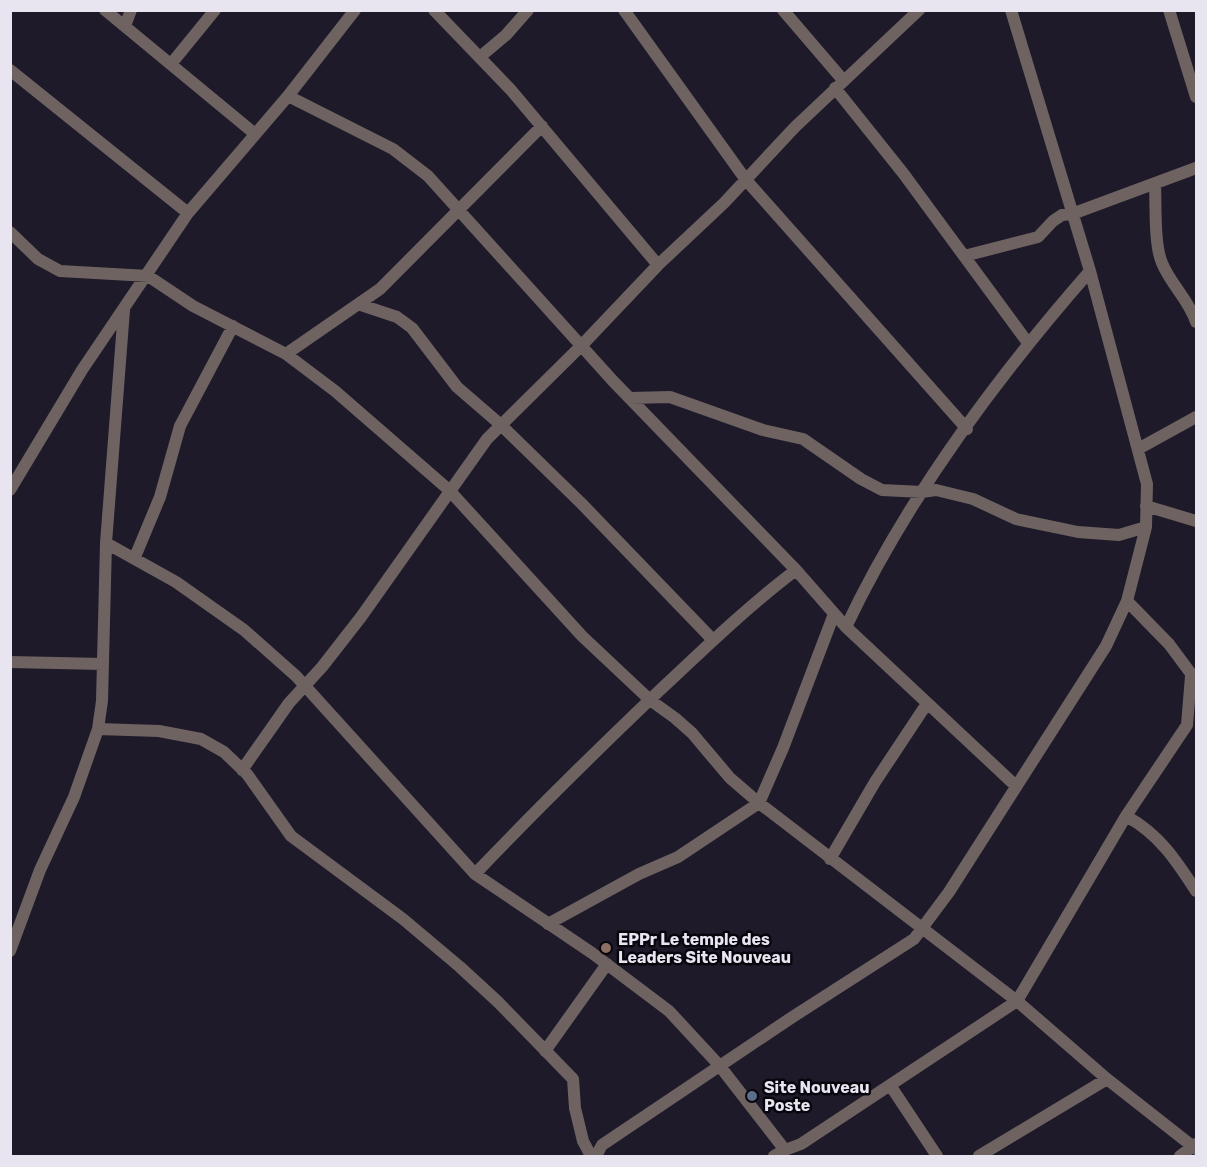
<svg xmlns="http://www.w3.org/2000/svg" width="1207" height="1167" font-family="Rubik,sans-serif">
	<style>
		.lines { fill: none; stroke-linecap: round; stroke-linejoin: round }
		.minor { stroke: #6e6361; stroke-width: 12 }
		.education-dot { fill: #8d6e63; stroke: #08060d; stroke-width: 2 }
		.service-dot { fill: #5c6f8a; stroke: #08060d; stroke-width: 2 }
		.labels { text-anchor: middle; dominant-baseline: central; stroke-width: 5; stroke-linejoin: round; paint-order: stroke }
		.poi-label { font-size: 16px; font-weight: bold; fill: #e8e5f1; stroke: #08060d; text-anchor: start }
	</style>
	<rect width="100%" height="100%" fill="#1e1a2a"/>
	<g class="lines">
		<path class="minor" d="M 105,10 L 255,134
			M 434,10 L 511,90 L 658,265
			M 624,10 L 746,180 L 967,429
			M 783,10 L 843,80
			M 1169,10 L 1196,97
			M 125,26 L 131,10
			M 481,56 L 506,35 L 528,10
			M 171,64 L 215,10
			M 10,70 L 188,213
			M 835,88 L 903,173 L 1028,343
			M 288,96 L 393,149 L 428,176 L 613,381 L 796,570 L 846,627 L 1016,786
			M 1155,184 C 1156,206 1154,244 1162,263 C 1171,285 1189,300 1196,322
			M 10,232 L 38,259 L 60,271 L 148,276 L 193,306 L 286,354 L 335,391 L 449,490 L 582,636 L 650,700 L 675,718 L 692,733 L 730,778 L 759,803 L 1017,1001 L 1107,1079 L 1196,1149
			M 964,256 L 1038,237 L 1053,221 L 1062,215 L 1072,214 L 1196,168
			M 358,304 L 397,317 L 412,328 L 457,387 L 501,425 L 581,503 L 713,640
			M 286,354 L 380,289 L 542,126
			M 630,398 L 670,397 L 763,430 L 803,439 L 861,479 L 882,490 L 922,492 L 936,490 L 973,499 L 1016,519 L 1078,532 L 1119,535 L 1146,527
			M 1138,449 L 1196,417
			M 10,490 L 82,370 L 188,213 L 288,96 L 355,10
			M 1146,506 L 1196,521
			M 106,543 L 176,582 L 244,630 L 296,676 L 475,874 L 592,953 L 669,1011 L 719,1065 L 785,1150 L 801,1144 L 1017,1001 L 1126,816 L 1187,725 L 1191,676
			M 135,557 L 160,497 L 180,426 L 233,326
			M 1127,601 L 1169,644 L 1195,679
			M 846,627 C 906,500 998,376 1090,271
			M 10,662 L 103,664
			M 98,729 L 159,731 L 201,739 L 224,752 L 247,774 L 291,836 L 403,919 L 460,967 L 498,1002 L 573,1079 L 575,1108 L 583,1141 L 591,1156
			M 242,770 L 289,703 L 322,667 L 361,617 L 487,439 L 582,345 L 658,265 L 724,203 L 795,127 L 919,10
			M 1126,816 C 1159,834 1176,860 1196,891
			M 830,859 L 875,782 L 926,705
			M 475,874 C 535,811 596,751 659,691 C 704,649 747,607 796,570
			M 548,924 L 639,874 L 678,857 L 759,803 L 783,748 L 834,614
			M 10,951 L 40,870 L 74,797 L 98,729 L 102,701 L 106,543 L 124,310
			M 545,1051 L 607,964
			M 890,1085 L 937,1156
			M 596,1156 L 602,1145 L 791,1018 L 914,939 L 949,892 L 1106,646 L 1127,601 L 1146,527 L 1147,484 L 1090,271 L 1011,10
			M 774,1156 L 785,1150
			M 979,1156 L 1107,1079
			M 1180,1156 L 1196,1144"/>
	</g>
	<circle class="education-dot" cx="606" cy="948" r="6"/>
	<circle class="service-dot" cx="752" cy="1096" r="6"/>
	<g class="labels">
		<g class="poi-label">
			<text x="618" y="939">EPPr Le temple des<tspan x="618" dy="18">Leaders Site Nouveau</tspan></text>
			<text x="764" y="1087">Site Nouveau<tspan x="764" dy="18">Poste</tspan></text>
		</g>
	</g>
	<rect width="1207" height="1167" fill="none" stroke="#e8e5f1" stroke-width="24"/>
</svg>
